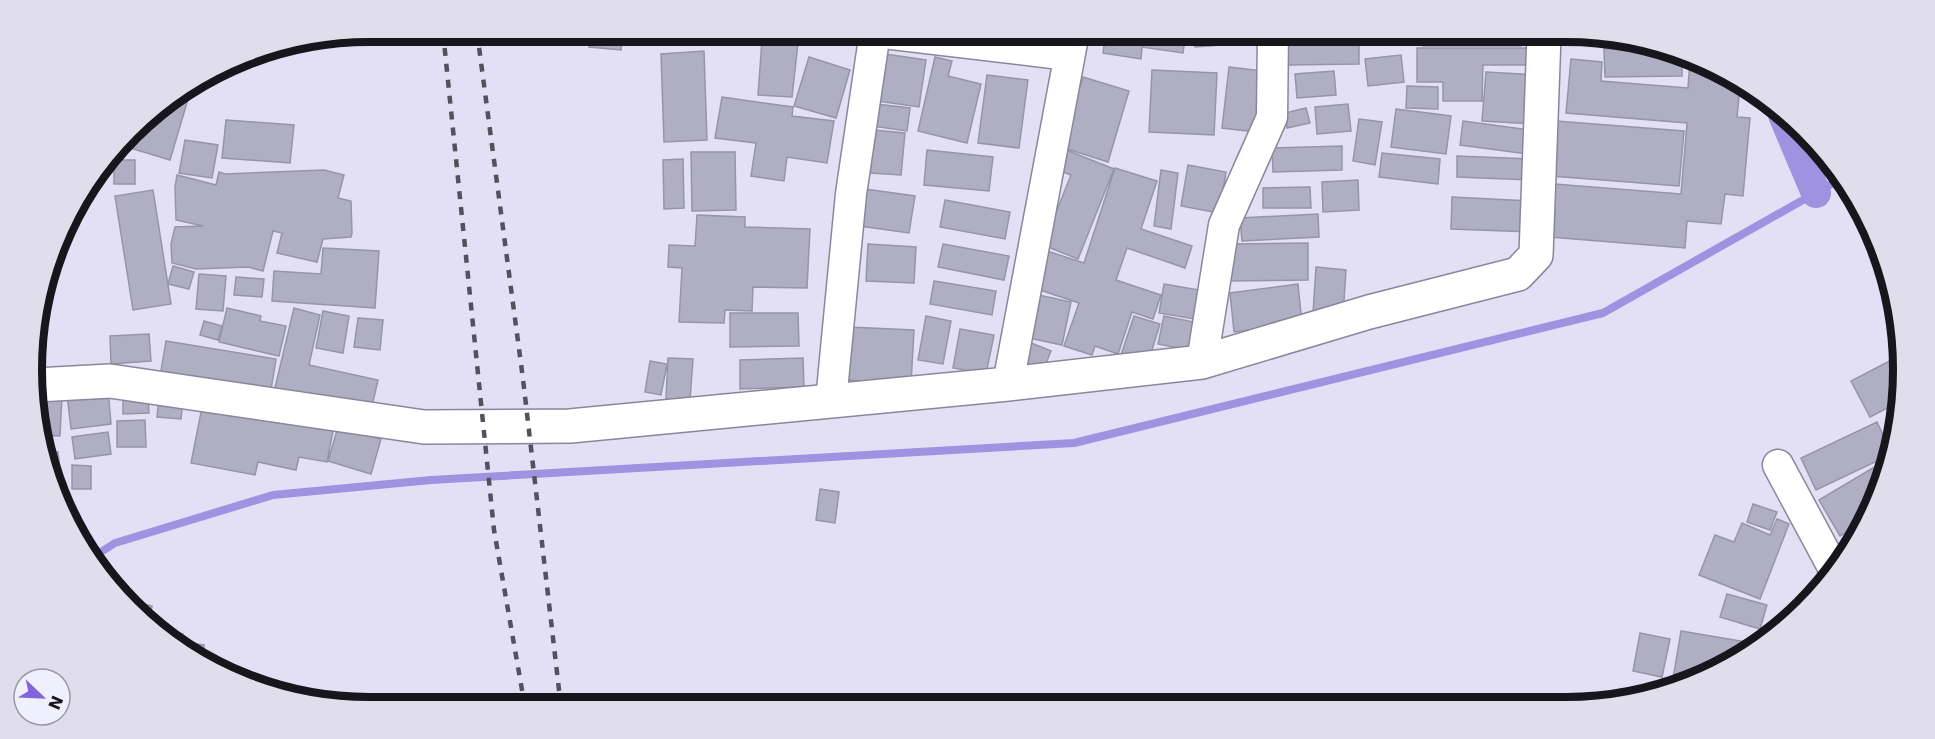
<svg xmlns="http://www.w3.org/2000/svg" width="1935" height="739" font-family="'DejaVu Sans',sans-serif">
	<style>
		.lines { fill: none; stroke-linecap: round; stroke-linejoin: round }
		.stream { stroke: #9f92e1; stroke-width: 8 }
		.canal { stroke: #9f92e1; stroke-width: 30 }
		.building { fill: #b0aec3; stroke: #9694a8; stroke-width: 1.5 }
		.minor-casing { stroke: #89879b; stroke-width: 33 }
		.tertiary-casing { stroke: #89879b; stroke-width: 36 }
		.minor { stroke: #fff; stroke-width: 30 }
		.tertiary { stroke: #fff; stroke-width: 33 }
		.rail { stroke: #53515d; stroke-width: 4.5; stroke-dasharray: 8 8; stroke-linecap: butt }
		.rim { fill: none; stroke: #17161d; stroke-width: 8 }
	</style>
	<rect width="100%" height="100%" fill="#e3e0f6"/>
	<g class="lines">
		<path class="stream" d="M 90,559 L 115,543 L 273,495 L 431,480 L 1074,443 L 1603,313 L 1840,179"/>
		<path class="canal" d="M 1783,115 L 1816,193"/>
	</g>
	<path class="building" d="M 591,32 L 623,32 L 621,50 L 589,47 Z
		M 796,32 L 835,32 L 834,37 Z
		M 1106,32 L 1186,32 L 1183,53 L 1142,47 L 1141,59 L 1103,53 Z
		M 1194,32 L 1263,32 L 1263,42 L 1195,47 Z
		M 1296,32 L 1354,32 L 1296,36 Z
		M 1423,32 L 1521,32 L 1521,46 L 1423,46 Z
		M 1551,32 L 1566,32 L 1645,42 L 1551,41 Z
		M 1359,37 L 1359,64 L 1288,65 L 1288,38 Z
		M 762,40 L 798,43 L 792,97 L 758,95 Z
		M 1417,48 L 1529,48 L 1529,65 L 1483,65 L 1482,101 L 1443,101 L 1443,82 L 1417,82 Z
		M 1663,48 L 1682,57 L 1682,76 L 1605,77 L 1604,49 Z
		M 704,51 L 707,140 L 664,142 L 661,54 Z
		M 878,53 L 926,60 L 919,107 L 871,100 Z
		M 1401,55 L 1404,82 L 1368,86 L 1365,59 Z
		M 809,57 L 850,70 L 836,118 L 794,106 Z
		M 935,57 L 952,61 L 948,76 L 981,84 L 967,143 L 918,131 Z
		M 1571,59 L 1602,62 L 1601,81 L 1688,88 L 1690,61 L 1721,77 L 1721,85 L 1740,87 L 1737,117 L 1750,118 L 1743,196 L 1725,194 L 1721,224 L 1687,221 L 1685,248 L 1550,237 L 1555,184 L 1681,194 L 1687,123 L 1566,113 Z
		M 1229,67 L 1262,71 L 1255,132 L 1222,128 Z
		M 1152,70 L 1217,73 L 1214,135 L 1149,132 Z
		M 1334,71 L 1336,95 L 1297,98 L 1295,74 Z
		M 1486,72 L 1538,75 L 1535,124 L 1482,121 Z
		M 987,75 L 1028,80 L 1019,148 L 978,143 Z
		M 1083,77 L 1129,91 L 1108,162 L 1061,147 Z
		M 1407,86 L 1438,87 L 1438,109 L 1406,108 Z
		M 191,89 L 170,160 L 127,147 L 130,135 L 147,115 Z
		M 722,97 L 793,107 L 792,116 L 834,121 L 827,163 L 787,157 L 784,181 L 751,176 L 756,143 L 715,138 Z
		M 876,104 L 910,108 L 907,131 L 873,126 Z
		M 1348,104 L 1351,131 L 1317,134 L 1315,107 Z
		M 1306,108 L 1310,123 L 1287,128 L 1285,113 Z
		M 1396,109 L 1451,116 L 1446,154 L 1391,147 Z
		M 1359,119 L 1382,122 L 1375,165 L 1353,161 Z
		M 226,120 L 294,125 L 290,163 L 222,158 Z
		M 1463,121 L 1538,131 L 1535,155 L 1460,145 Z
		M 1556,121 L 1684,131 L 1679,186 L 1551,176 Z
		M 873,130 L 905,133 L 901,175 L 870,173 Z
		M 185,140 L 218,145 L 212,178 L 179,173 Z
		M 1342,146 L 1342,170 L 1273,172 L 1272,148 Z
		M 927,150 L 993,157 L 989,191 L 924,185 Z
		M 1066,150 L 1114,169 L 1078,259 L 1043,245 L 1071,175 L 1058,170 Z
		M 691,152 L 735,152 L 736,210 L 692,211 Z
		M 1382,153 L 1440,159 L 1438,184 L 1379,177 Z
		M 1457,156 L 1534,159 L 1533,180 L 1457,177 Z
		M 683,159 L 684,208 L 664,209 L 663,160 Z
		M 114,160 L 135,160 L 135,184 L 114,184 Z
		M 109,161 L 108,175 L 99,174 Z
		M 1188,165 L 1226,172 L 1219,213 L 1181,206 Z
		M 1115,168 L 1157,181 L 1141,229 L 1192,246 L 1185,268 L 1127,248 L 1116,280 L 1161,295 L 1153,319 L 1132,312 L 1118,354 L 1095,346 L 1092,355 L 1064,346 L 1079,303 L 1031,287 L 1044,250 L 1084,263 Z
		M 324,170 L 344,175 L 338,198 L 351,201 L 352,233 L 351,237 L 323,239 L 317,262 L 277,253 L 282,233 L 273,231 L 263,271 L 248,267 L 196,269 L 172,263 L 171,244 L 175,227 L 203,226 L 176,220 L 175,187 L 177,175 L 216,185 L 219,172 L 225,174 Z
		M 1161,170 L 1178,173 L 1171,229 L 1154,226 Z
		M 1358,180 L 1359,210 L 1323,212 L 1322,182 Z
		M 1310,187 L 1311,208 L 1263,208 L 1263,188 Z
		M 865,189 L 915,196 L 909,233 L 860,226 Z
		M 153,190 L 171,304 L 133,310 L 115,196 Z
		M 1452,197 L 1531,201 L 1530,232 L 1451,229 Z
		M 945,200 L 1010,212 L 1005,239 L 940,227 Z
		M 1318,214 L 1319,237 L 1242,241 L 1240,218 Z
		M 697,215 L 745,217 L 745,227 L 810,229 L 807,288 L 753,287 L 752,311 L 725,310 L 724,323 L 679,322 L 682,268 L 668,267 L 669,245 L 695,246 Z
		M 1308,243 L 1308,280 L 1228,281 L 1228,244 Z
		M 868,244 L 916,247 L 914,283 L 866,281 Z
		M 943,244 L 1009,256 L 1004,280 L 938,267 Z
		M 323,248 L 379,251 L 375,308 L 272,301 L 274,271 L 321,274 Z
		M 173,266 L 194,272 L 189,289 L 168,284 Z
		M 1316,267 L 1346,270 L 1343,315 L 1313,313 Z
		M 199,274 L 226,276 L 223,311 L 196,309 Z
		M 236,277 L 264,279 L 262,297 L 234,295 Z
		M 934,281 L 996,291 L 992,315 L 930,304 Z
		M 1164,284 L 1205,291 L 1200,320 L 1159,313 Z
		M 1298,284 L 1302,323 L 1234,332 L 1230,293 Z
		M 1034,294 L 1071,302 L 1062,345 L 1024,337 Z
		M 227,308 L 261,316 L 260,321 L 286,326 L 279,356 L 219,342 Z
		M 294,308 L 320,315 L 309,365 L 378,380 L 370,415 L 274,392 Z
		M 323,311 L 349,316 L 343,353 L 316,348 Z
		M 730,313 L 798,313 L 799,346 L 730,347 Z
		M 926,316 L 951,321 L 943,364 L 918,360 Z
		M 1134,316 L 1160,324 L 1148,363 L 1121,355 Z
		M 1164,316 L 1199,323 L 1194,351 L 1158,344 Z
		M 358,318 L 383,320 L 380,350 L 354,347 Z
		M 204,321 L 222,326 L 218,340 L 200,335 Z
		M 848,327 L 914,330 L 911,384 L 845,380 Z
		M 960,329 L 994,335 L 986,374 L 953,368 Z
		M 149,334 L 151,361 L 111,364 L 110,336 Z
		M 166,341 L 276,359 L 270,396 L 160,377 Z
		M 1031,343 L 1051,351 L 1041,376 L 1021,368 Z
		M 1899,356 L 1895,404 L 1870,417 L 1851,381 Z
		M 668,358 L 693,359 L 690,400 L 666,399 Z
		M 803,358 L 804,387 L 740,389 L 740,360 Z
		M 650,361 L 667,364 L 661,395 L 645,392 Z
		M 108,389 L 111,424 L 71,429 L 67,394 Z
		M 148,392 L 149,413 L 123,414 L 123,394 Z
		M 37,395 L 62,396 L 60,436 L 38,435 Z
		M 159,397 L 183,399 L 181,419 L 157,417 Z
		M 203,402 L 334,426 L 327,462 L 299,457 L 296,470 L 258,462 L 255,475 L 191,463 Z
		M 145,420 L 146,447 L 117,447 L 117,421 Z
		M 1877,422 L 1892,454 L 1816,490 L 1801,458 Z
		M 338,427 L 381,439 L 371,474 L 328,461 Z
		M 108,432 L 111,454 L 75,459 L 72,437 Z
		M 58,452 L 61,479 L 56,479 L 45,453 Z
		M 1891,457 L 1862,523 L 1840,536 L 1819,500 Z
		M 72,465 L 91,466 L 91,489 L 72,489 Z
		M 820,489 L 839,492 L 835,523 L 816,520 Z
		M 1753,504 L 1777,512 L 1770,530 L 1747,522 Z
		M 1777,519 L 1789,524 L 1760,599 L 1699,575 L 1715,535 L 1734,542 L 1742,523 L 1770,535 Z
		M 1857,534 L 1850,551 L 1844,542 Z
		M 1727,594 L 1767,605 L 1760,629 L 1720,617 Z
		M 132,601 L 152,606 L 149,622 L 132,603 Z
		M 155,628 L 183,634 L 181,646 L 164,638 Z
		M 1681,631 L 1758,644 L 1715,673 L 1686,682 L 1673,679 Z
		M 1640,633 L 1670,639 L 1662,677 L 1633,671 Z
		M 182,642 L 204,645 L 203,657 L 181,646 Z"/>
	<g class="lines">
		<g class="minor-casing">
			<path id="minor" d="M 1202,362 L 1224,225 L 1272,117 L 1273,32
				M 1008,384 L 1074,32
				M 831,401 L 851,194 L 875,32 L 1069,55
				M 1778,465 L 1835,571"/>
		</g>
		<g class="tertiary-casing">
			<path id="tertiary" d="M 36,385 L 110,381 L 424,427 L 570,426 L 1008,384 L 1202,362 L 1369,312 L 1518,274 L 1536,255 L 1544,36"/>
		</g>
		<use href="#minor" class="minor"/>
		<use href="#tertiary" class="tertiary"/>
		<path class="rail" d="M 443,32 L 494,530 L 525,707
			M 477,32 L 523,379 L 561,707"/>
	</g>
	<path d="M0 0H1935V739H0ZM369 42H1566A327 327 0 0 1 1893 369V370A327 327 0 0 1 1566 697H369A327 327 0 0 1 42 370V369A327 327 0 0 1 369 42Z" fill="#dfdeea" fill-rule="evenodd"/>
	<path class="rim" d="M369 42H1566A327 327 0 0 1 1893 369V370A327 327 0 0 1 1566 697H369A327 327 0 0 1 42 370V369A327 327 0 0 1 369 42Z"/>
	<g transform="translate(42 697) rotate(113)"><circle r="28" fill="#f0effc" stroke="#9998a3" stroke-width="1.5"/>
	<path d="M0-4.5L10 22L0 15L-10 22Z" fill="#8264df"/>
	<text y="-9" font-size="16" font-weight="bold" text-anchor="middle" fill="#17161d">N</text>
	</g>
</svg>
